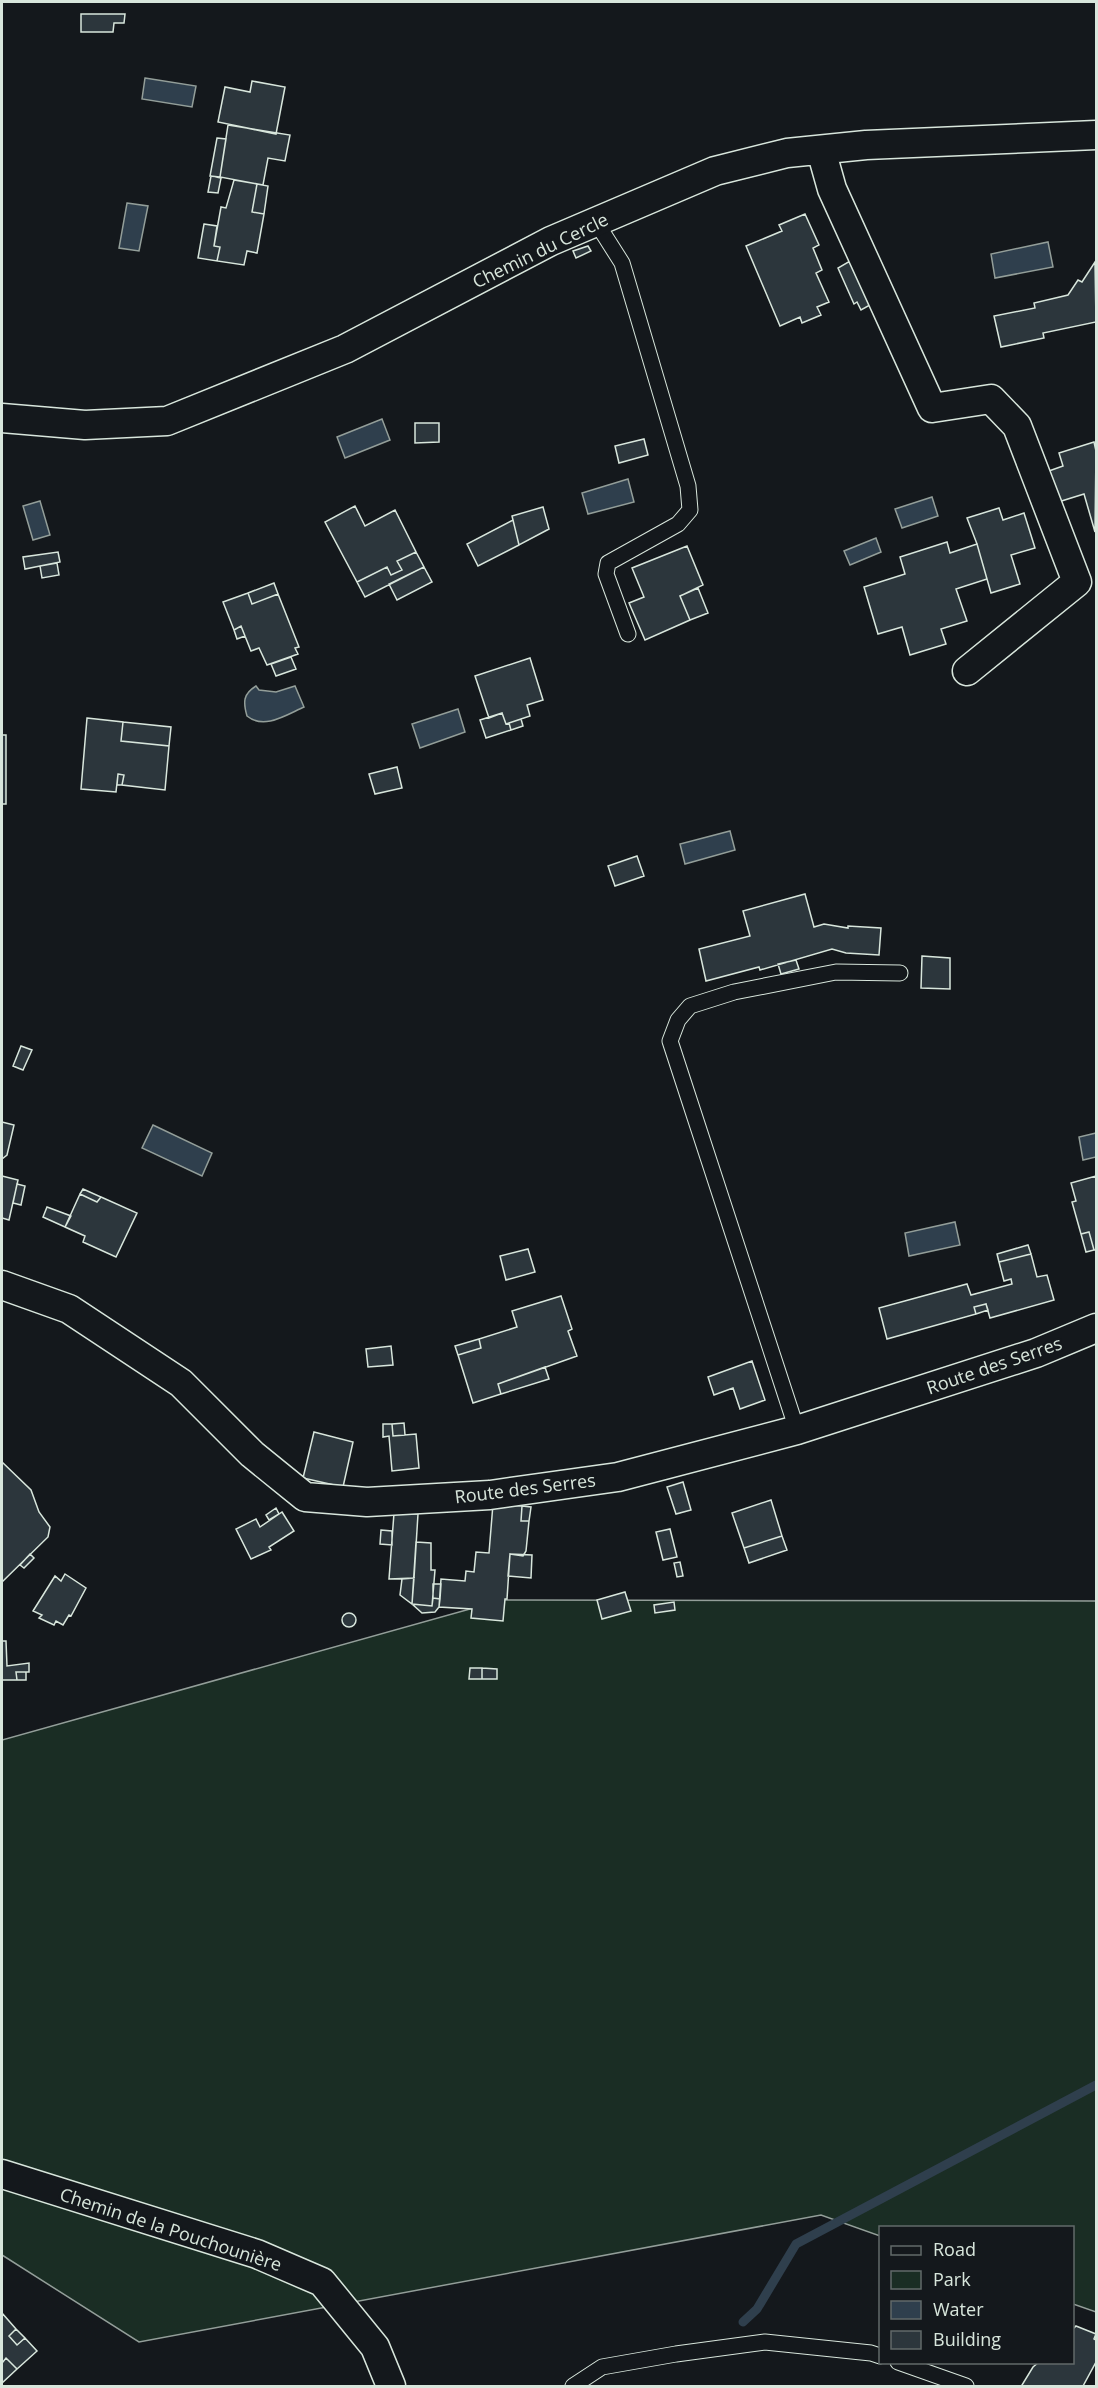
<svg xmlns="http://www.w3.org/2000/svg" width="1098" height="2388" font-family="'Open Sans',sans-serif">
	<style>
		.green { fill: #1a2d24; stroke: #939e99; stroke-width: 1.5 }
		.water { fill: #2f3f4d; stroke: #939e99; stroke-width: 1.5 }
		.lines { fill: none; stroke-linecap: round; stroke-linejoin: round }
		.stream { stroke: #2f3f4d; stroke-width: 9 }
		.building { fill: #2c363c; stroke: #d8e6dc; stroke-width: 1.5 }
		.service-casing { stroke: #d8e6dc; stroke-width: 17 }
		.minor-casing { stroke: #d8e6dc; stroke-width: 31 }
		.service { stroke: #14181c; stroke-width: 15 }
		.minor { stroke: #14181c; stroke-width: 28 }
		.labels { text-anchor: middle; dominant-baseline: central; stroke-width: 4.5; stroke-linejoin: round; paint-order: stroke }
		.street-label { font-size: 18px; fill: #d8e6dc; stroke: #14181c }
	</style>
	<rect width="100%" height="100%" fill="#14181c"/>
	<path class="green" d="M 502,1600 L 1096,1601 L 1096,2312 L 1073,2304 L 1072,2228 L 880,2228 L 880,2236 L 821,2215 L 139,2342 L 2,2255 L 2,1740 Z"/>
	<path class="water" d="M 145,78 L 196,86 L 192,107 L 142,99 Z
		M 127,203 L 148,206 L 139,251 L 119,248 Z
		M 1048,242 L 1053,267 L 995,278 L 991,254 Z
		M 382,419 L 390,440 L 345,458 L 337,437 Z
		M 628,479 L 634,502 L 588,514 L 582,493 Z
		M 932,497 L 938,516 L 902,528 L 895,509 Z
		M 40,501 L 50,535 L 33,540 L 23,506 Z
		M 876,538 L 881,552 L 850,565 L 844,551 Z
		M 256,686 L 259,690 L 276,692 L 295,686 L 304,707 C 286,715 264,730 247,716 C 243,702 243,694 256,686 Z
		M 458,709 L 465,732 L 420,748 L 412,724 Z
		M 730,831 L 735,850 L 685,864 L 680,844 Z
		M 153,1125 L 212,1153 L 202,1176 L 142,1148 Z
		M 1096,1133 L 1096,1157 L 1083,1160 L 1079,1137 Z
		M 955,1222 L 960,1245 L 909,1256 L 905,1233 Z"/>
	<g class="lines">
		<path class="stream" d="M 743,2322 L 757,2309 L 796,2244 L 1096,2085"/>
	</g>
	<path class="building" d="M 81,14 L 125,14 L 124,23 L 114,23 L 113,32 L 81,32 Z
		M 252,81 L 285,87 L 276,134 L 218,122 L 225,87 L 250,92 Z
		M 228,125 L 290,135 L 285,161 L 268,158 L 263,185 L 220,177 Z
		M 217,138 L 226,139 L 220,177 L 210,176 Z
		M 211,176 L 221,178 L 218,193 L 208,192 Z
		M 234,180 L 257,184 L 252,212 L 264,214 L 257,253 L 247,251 L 244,265 L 217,261 L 220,247 L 214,246 L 221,207 L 226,208 Z
		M 257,184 L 268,186 L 264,214 L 252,212 Z
		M 805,214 L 819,245 L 813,248 L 822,270 L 816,273 L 829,302 L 817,307 L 821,315 L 802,323 L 800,317 L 780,326 L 746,246 L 782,231 L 779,225 Z
		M 204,224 L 217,226 L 214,246 L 220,247 L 217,261 L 198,258 Z
		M 588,246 L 591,251 L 576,258 L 573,251 Z
		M 850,261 L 870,305 L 861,310 L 857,302 L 854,304 L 838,268 Z
		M 1095,262 L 1096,322 L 1043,333 L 1044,338 L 1001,347 L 994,316 L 1035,308 L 1034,303 L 1068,295 L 1078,280 L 1082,282 Z
		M 415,423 L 439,423 L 439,442 L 415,443 Z
		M 644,439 L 648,455 L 619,463 L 615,446 Z
		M 1094,442 L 1096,451 L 1095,532 L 1084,494 L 1055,503 L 1046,472 L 1063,466 L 1059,453 Z
		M 355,506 L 365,526 L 395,510 L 416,552 L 397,561 L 402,570 L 391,575 L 387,567 L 357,582 L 325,522 Z
		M 543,507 L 549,529 L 519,545 L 512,516 Z
		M 999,508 L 1003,520 L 1024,513 L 1035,548 L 1011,555 L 1020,584 L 991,593 L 977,544 L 967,518 Z
		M 513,520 L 519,545 L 478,566 L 467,544 Z
		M 947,542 L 950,553 L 977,544 L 987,579 L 956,589 L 967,621 L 941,629 L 946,644 L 910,655 L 902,627 L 878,634 L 864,587 L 905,574 L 900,557 Z
		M 687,546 L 703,585 L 680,596 L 690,620 L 645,640 L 629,603 L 644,597 L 632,568 Z
		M 58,552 L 60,562 L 25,569 L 23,557 Z
		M 416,552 L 424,567 L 365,597 L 357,582 L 387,567 L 391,575 L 402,570 L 397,561 Z
		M 57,563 L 59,575 L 42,578 L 40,566 Z
		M 424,567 L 432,582 L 397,600 L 389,584 Z
		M 274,583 L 278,594 L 252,604 L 248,593 Z
		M 698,588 L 708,613 L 690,620 L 680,596 Z
		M 248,593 L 252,604 L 278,594 L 299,647 L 295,648 L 298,654 L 267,665 L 259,648 L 251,651 L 241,626 L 234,630 L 223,602 Z
		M 241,626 L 245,636 L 237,639 L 234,630 Z
		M 291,657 L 296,669 L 276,676 L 271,664 Z
		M 530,658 L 543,700 L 527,705 L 530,716 L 506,724 L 502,713 L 489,718 L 475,676 Z
		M 502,713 L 506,724 L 509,723 L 511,730 L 486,738 L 480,720 Z
		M 87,718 L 123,722 L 121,741 L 169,746 L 165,790 L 122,785 L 124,775 L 118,774 L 116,792 L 81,789 Z
		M 521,719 L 523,726 L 511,730 L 509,723 Z
		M 123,722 L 171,727 L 169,746 L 121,741 Z
		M 2,735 L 6,735 L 6,804 L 2,804 Z
		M 397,767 L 402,788 L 375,794 L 369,774 Z
		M 118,774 L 124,775 L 122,785 L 117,785 Z
		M 637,856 L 644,876 L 615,886 L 608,866 Z
		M 805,894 L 814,927 L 824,924 L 848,928 L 848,926 L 881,928 L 879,955 L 846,953 L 832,949 L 760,970 L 759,967 L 706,981 L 699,949 L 750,936 L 743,911 Z
		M 922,956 L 950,958 L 950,989 L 921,988 Z
		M 796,960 L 799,969 L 781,974 L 778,964 Z
		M 21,1046 L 32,1050 L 23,1070 L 13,1066 Z
		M 2,1122 L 14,1125 L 7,1155 L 2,1159 Z
		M 2,1176 L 18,1180 L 9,1220 L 2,1218 Z
		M 1096,1176 L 1096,1250 L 1094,1250 L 1089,1232 L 1081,1234 L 1072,1202 L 1076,1201 L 1071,1183 Z
		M 17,1184 L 25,1186 L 21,1205 L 13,1203 Z
		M 83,1189 L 101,1197 L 97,1202 L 80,1194 Z
		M 80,1194 L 97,1202 L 101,1197 L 137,1213 L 116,1257 L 83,1242 L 85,1236 L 65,1227 Z
		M 47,1207 L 71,1216 L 65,1227 L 43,1217 Z
		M 1089,1232 L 1094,1250 L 1086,1252 L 1081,1234 Z
		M 1028,1245 L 1031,1254 L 999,1262 L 997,1254 Z
		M 528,1249 L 535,1272 L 506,1280 L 500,1256 Z
		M 1031,1254 L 1037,1277 L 1047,1275 L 1054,1300 L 990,1318 L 986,1304 L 974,1307 L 976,1314 L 887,1339 L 879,1308 L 967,1284 L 971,1295 L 1012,1284 L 1011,1279 L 1004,1281 L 999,1262 Z
		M 561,1296 L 572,1329 L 568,1331 L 577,1356 L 498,1384 L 501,1394 L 473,1403 L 458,1355 L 481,1348 L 479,1339 L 517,1327 L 512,1311 Z
		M 986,1304 L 988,1310 L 976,1314 L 974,1307 Z
		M 479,1339 L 481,1348 L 458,1355 L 455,1346 Z
		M 391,1346 L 393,1365 L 368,1367 L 366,1349 Z
		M 752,1361 L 765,1400 L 740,1409 L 733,1388 L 714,1395 L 708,1377 Z
		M 545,1367 L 549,1379 L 501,1394 L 498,1384 Z
		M 404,1423 L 405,1435 L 393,1436 L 392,1424 Z
		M 383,1424 L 392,1424 L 393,1436 L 416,1434 L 419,1468 L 392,1471 L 389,1436 L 383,1437 Z
		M 314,1432 L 353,1442 L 343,1487 L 303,1478 Z
		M 2,1462 L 31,1490 L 39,1512 L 50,1527 L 48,1537 L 2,1582 Z
		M 683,1482 L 691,1510 L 676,1514 L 667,1487 Z
		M 771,1500 L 782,1536 L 744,1548 L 732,1513 Z
		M 493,1504 L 522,1506 L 521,1521 L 529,1521 L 526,1551 L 523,1556 L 510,1554 L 507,1599 L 505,1599 L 503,1621 L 471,1618 L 472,1609 L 439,1607 L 441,1579 L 465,1581 L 466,1571 L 474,1572 L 476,1552 L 489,1553 Z
		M 522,1506 L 531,1507 L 529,1521 L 521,1521 Z
		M 276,1508 L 279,1514 L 269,1520 L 266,1515 Z
		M 282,1512 L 294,1531 L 269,1547 L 271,1550 L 251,1559 L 236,1529 L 256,1519 L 260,1527 Z
		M 394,1513 L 418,1514 L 414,1578 L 389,1579 Z
		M 670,1529 L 677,1557 L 663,1560 L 656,1532 Z
		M 381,1530 L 392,1531 L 392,1545 L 380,1544 Z
		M 782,1536 L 787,1550 L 749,1563 L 744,1548 Z
		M 416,1542 L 431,1543 L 431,1570 L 435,1570 L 432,1606 L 412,1604 Z
		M 30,1554 L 34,1558 L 24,1568 L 20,1565 Z
		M 510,1554 L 532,1555 L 531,1578 L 508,1576 Z
		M 680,1562 L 683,1576 L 677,1577 L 674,1563 Z
		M 65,1574 L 86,1588 L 71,1616 L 69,1615 L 63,1625 L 56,1621 L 54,1625 L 39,1618 L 42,1615 L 33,1611 L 55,1576 L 61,1581 Z
		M 414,1578 L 412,1604 L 400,1595 L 402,1579 Z
		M 433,1584 L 441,1584 L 440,1599 L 433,1598 Z
		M 625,1592 L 631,1611 L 602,1619 L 597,1600 Z
		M 433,1598 L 440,1599 L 439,1607 L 435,1612 L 422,1613 L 412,1604 L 432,1606 Z
		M 674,1602 L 675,1610 L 655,1613 L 654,1605 Z
		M342 1620a7 7 0 1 1 14 0a7 7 0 1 1-14 0Z
		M 2,1641 L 6,1641 L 7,1666 L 29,1663 L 29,1672 L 16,1672 L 17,1680 L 2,1680 Z
		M 470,1668 L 482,1668 L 482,1679 L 469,1679 Z
		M 482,1668 L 497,1669 L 497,1679 L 482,1679 Z
		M 16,1672 L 26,1672 L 26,1680 L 17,1680 Z
		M 2,2313 L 16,2329 L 9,2336 L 17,2345 L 25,2338 L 37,2351 L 17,2369 L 6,2358 L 2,2363 Z
		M 1076,2326 L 1096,2334 L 1094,2339 L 1096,2340 L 1096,2362 L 1083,2386 L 1026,2386 L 1022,2385 L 1033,2367 L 1039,2362 L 1072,2362 L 1072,2330 Z
		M 16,2329 L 25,2338 L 17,2345 L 9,2336 Z
		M 6,2358 L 17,2369 L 2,2383 L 2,2363 Z"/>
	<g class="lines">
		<g class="service-casing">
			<path id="service" d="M 596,222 L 622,263 L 688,486 L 690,510 L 678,524 L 608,563 L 606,574 L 628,634
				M 797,1430 L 670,1041 L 678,1020 L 690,1006 L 734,992 L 836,972 L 900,973
				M 898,2362 L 966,2386
				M 573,2386 L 602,2367 L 676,2354 L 765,2342 L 871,2353 L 880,2356"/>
		</g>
		<g class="minor-casing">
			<path id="minor" d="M 821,150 L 832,189 L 932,408 L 991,399 L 1017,426 L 1077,582 L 967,671
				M 2,418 L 85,425 L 167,421 L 345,349 L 551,241 L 715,171 L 787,153 L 866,145 L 1096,135
				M 2,1285 L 69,1309 L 181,1383 L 252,1454 L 305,1497 L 367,1502 L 490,1495 L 618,1477 L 797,1430 L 1036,1353 L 1096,1328
				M 2,2174 L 257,2254 L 322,2282 L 375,2347 L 391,2386"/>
		</g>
		<use href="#service" class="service"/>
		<use href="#minor" class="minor"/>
	</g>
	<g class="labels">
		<g class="street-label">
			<text transform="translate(540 250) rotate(-26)">Chemin du Cercle</text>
			<text transform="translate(994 1365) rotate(-19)">Route des Serres</text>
			<text transform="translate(525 1488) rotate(-7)">Route des Serres</text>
			<text transform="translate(171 2229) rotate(18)">Chemin de la Pouchounière</text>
		</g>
	</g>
	<rect width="1098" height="2388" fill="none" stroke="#d8e6dc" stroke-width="6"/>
	<rect x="879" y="2226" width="195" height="138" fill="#14181c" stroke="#626a69" stroke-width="1.5"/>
	<rect x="891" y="2246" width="30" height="9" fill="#14181c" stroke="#626a69" stroke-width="1.5"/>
	<text x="933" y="2256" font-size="18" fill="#d8e6dc">Road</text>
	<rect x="891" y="2271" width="30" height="18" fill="#1a2d24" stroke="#626a69" stroke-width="1.5"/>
	<text x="933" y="2286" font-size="18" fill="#d8e6dc">Park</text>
	<rect x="891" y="2301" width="30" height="18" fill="#2f3f4d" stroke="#626a69" stroke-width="1.5"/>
	<text x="933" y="2316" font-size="18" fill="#d8e6dc">Water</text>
	<rect x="891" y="2331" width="30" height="18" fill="#2c363c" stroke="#626a69" stroke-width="1.5"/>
	<text x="933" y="2346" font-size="18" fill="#d8e6dc">Building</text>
</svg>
